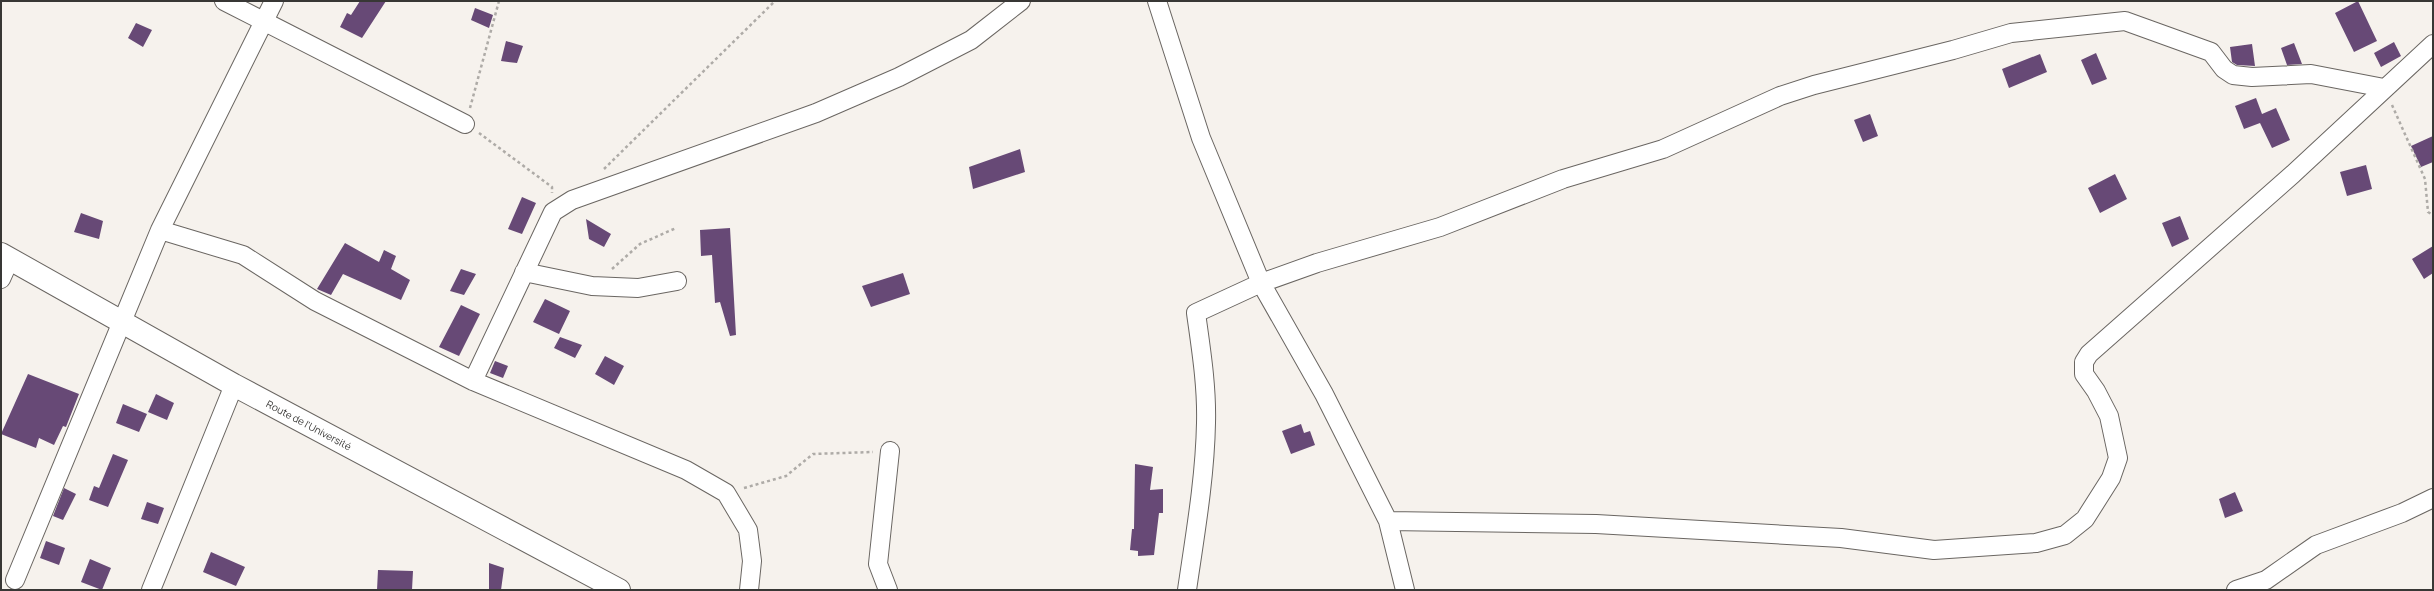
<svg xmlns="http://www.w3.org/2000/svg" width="2434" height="591" font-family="Manrope,sans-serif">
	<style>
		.building { fill: #674976 }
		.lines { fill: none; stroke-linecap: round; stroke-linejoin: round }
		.street-casing { stroke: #6a6662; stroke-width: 20 }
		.secondary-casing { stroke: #6a6662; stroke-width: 24 }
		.path { stroke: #aeaba7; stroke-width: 2.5; stroke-dasharray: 3 3; stroke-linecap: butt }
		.street { stroke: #fff; stroke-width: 18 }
		.secondary { stroke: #fff; stroke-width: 22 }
		.labels { text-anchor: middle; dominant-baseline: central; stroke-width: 4; stroke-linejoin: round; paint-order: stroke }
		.street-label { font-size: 10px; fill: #383735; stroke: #fff }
	</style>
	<rect width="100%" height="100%" fill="#f6f2ed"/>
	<path class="building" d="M 360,1 L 386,1 L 362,38 L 340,27 L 347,13 L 351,15 Z
		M 2358,1 L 2377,41 L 2354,52 L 2335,13 Z
		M 475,8 L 493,15 L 489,28 L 471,20 Z
		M 136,23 L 152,30 L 143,47 L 128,38 Z
		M 506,41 L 523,46 L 517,63 L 501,61 Z
		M 2394,42 L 2401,56 L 2381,67 L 2374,53 Z
		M 2294,43 L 2302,64 L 2287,65 L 2281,48 Z
		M 2252,44 L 2255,66 L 2237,65 L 2232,62 L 2230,47 Z
		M 2096,53 L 2107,79 L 2092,85 L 2081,60 Z
		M 2040,54 L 2047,72 L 2009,88 L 2002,69 Z
		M 2256,98 L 2262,114 L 2276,108 L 2290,140 L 2272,148 L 2260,123 L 2244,129 L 2235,106 Z
		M 1870,114 L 1878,136 L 1863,142 L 1854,120 Z
		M 2433,136 L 2433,162 L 2421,167 L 2411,146 Z
		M 1020,149 L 1025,172 L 973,189 L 969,167 Z
		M 2366,165 L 2372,189 L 2347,196 L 2340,172 Z
		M 2115,174 L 2127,199 L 2100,213 L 2088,188 Z
		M 522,197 L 536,203 L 522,234 L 508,229 Z
		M 81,213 L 103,221 L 99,239 L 74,232 Z
		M 2180,216 L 2189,239 L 2172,247 L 2162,223 Z
		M 586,219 L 611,234 L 604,247 L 589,239 Z
		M 730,228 L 736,335 L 730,336 L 720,302 L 715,303 L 712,255 L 701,256 L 700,230 Z
		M 345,243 L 379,262 L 384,250 L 396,256 L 391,269 L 410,280 L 401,300 L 343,274 L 331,295 L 317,289 Z
		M 2433,246 L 2433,273 L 2424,279 L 2412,259 Z
		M 461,269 L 476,274 L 464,295 L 450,291 Z
		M 903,273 L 910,294 L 871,307 L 862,286 Z
		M 545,299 L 570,311 L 559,334 L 533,322 Z
		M 461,305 L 480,314 L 459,356 L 439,347 Z
		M 560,337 L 582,345 L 575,358 L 554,348 Z
		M 605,356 L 624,366 L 614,385 L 595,374 Z
		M 495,361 L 508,366 L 503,378 L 490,373 Z
		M 28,374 L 79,394 L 66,427 L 63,426 L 54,445 L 39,438 L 36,448 L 1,434 Z
		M 156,394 L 174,403 L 167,420 L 148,412 Z
		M 123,404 L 147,414 L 139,432 L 116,423 Z
		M 1301,424 L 1304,433 L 1310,431 L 1315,445 L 1291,454 L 1282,431 Z
		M 113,454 L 128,460 L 108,507 L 89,500 L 94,486 L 99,488 Z
		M 1135,464 L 1153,467 L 1150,490 L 1163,489 L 1163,513 L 1159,513 L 1154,555 L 1138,556 L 1138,551 L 1130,550 L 1132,529 L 1134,529 Z
		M 64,488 L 76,494 L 63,520 L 53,516 Z
		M 2235,492 L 2243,511 L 2225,518 L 2219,499 Z
		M 147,502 L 164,508 L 158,524 L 141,519 Z
		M 46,541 L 65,548 L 59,565 L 40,558 Z
		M 211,552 L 245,567 L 236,586 L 203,572 Z
		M 90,559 L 111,568 L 102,590 L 81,582 Z
		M 489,563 L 504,568 L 501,590 L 489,590 Z
		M 378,570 L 413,571 L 412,590 L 377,590 Z"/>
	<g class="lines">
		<g class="street-casing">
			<path id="street" d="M 224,1 L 465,124
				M 1157,1 L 1201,138 L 1261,283 L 1324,394 L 1388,521 L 1405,590
				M 160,230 L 243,255 L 315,301 L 473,381 L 686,470 L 726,493 L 748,530 L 752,561 L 749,590
				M 524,272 L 592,286 L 638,288 L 677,281
				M 1,279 L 10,259
				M 473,381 L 553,212 L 572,200 L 816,113 L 899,77 L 971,40 L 1021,1
				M 1388,521 L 1596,524 L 1841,538 L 1934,550 L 2036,543 L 2065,535 L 2085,519 L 2111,478 L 2118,458 L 2109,416 L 2096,391 L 2084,374 L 2084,362 L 2089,354 L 2293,174 L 2433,44
				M 15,580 L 160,230 L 274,1
				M 151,590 L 234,385
				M 888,590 L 878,564 L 890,451
				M 1187,590 C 1195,535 1205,478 1206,423 C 1207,386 1201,349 1196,313 L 1261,283 L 1317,263 L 1440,227 L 1563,179 L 1663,149 L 1780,96 L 1814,85 L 1953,50 L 2011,33 L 2125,21 L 2211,52 L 2224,69 L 2233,75 L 2252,77 L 2311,74 L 2384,88
				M 2236,590 L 2266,580 L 2316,545 L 2402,513 L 2433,498"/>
		</g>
		<g class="secondary-casing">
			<path id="secondary" d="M 1,254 L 234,385 L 619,590"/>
		</g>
		<path class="path" d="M 2392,105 L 2425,179 L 2428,212 L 2433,215
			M 470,108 L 499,1
			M 479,133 L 552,187 L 552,193
			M 604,169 L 775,1
			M 612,269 L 640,244 L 676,228
			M 744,488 L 786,476 L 813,454 L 873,452"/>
		<use href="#street" class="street"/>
		<use href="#secondary" class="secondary"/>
	</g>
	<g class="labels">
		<g class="street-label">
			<text transform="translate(309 425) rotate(28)">Route de l'Université</text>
		</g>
	</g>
	<rect width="2434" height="591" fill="none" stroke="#383735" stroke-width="4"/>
</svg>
